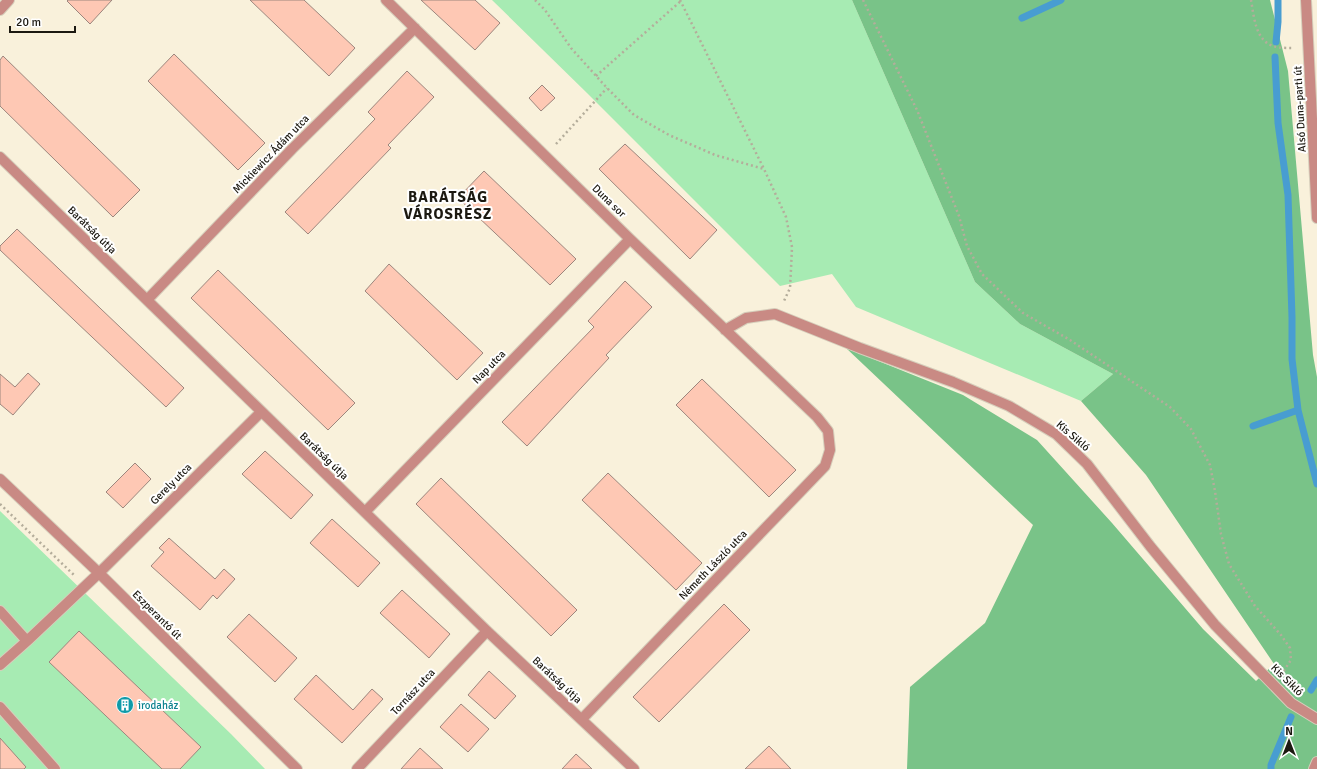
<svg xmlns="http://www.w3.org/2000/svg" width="1317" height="769" font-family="Signika,sans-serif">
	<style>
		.green { fill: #a7ebb3 }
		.forest { fill: #79c388 }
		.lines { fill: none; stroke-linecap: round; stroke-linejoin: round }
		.stream { stroke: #489dd1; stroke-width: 7 }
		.building { fill: #fec8b4; stroke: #9c867d }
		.minor-casing { stroke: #d6cebb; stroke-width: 12 }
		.path { stroke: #b4ad9b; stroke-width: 2.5; stroke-dasharray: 2 3; stroke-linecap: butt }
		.minor { stroke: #c98a84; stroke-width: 10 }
		.labels { text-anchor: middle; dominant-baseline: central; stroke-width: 4; stroke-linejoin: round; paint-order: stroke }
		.street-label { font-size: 11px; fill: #1c1911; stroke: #fff }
		.culture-label { font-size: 11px; fill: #0d838f; stroke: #fff; text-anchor: start }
		.district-label { font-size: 15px; font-weight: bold; letter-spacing: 1px; fill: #1c1911; stroke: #fff }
	</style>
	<rect width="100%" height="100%" fill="#f9f1db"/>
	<path class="green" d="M 492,0 L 852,0 L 975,282 L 1020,324 L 1113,374 L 1081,401 L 856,307 L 832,274 L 780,286 L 587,93 Z
		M 0,511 L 231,734 L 265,769 L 0,769 Z"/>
	<path class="forest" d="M 852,0 L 1270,0 L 1288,71 L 1313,355 L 1317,377 L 1317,769 L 907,769 L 910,687 L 985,623 L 1033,525 L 846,348 L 963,395 L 1037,440 L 1112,523 L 1203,629 L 1256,681 L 1274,664 L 1146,475 L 1081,401 L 1113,374 L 1020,324 L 975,282 Z"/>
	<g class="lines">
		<path class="stream" d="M 1022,18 L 1061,0
			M 1276,42 L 1278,22 L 1278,0
			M 1275,57 L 1278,123 L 1288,195 L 1292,317 L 1292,359 L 1298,410 L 1317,484
			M 1253,426 L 1298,410
			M 1311,690 L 1317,680
			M 1271,769 L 1271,765 L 1291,717"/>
	</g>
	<path class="building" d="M 68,0 L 112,0 L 90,24 L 67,1 Z
		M 250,0 L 304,0 L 355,48 L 329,76 Z
		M 421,0 L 475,0 L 500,23 L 475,50 Z
		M 174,54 L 265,143 L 238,170 L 148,81 Z
		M 3,56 L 140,190 L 113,217 L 0,106 L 0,60 Z
		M 407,71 L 434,97 L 388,145 L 391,148 L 308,234 L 285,212 L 375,119 L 368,112 Z
		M 542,85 L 555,98 L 541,111 L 529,98 Z
		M 625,144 L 717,230 L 690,259 L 599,169 Z
		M 484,171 L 576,259 L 550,285 L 458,198 Z
		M 17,229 L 184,388 L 166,407 L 0,250 L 0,246 Z
		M 389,264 L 483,353 L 457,380 L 365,291 Z
		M 218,270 L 355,403 L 328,430 L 191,298 Z
		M 625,281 L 652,307 L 606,355 L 609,358 L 527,446 L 502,422 L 594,327 L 588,321 Z
		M 28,373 L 40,384 L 13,415 L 0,404 L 0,374 L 15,387 Z
		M 702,379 L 796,470 L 769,497 L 676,405 Z
		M 265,451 L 313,495 L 291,519 L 242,474 Z
		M 135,463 L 151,479 L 123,508 L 106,492 Z
		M 608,473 L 702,563 L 676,590 L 582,500 Z
		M 441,478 L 577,610 L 551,636 L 416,504 Z
		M 332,519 L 380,563 L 358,587 L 310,543 Z
		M 169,538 L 215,579 L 224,569 L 235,579 L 217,599 L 213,595 L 200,610 L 151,566 L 164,552 L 159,548 Z
		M 402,590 L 450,634 L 429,658 L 380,613 Z
		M 724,604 L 750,630 L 659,722 L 633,697 Z
		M 249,614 L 297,658 L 275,682 L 227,637 Z
		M 79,631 L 201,747 L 180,769 L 162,769 L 49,662 Z
		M 489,671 L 516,696 L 495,719 L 468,695 Z
		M 316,675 L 353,710 L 372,689 L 383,699 L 342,743 L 294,699 Z
		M 461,704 L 489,729 L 468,752 L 440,727 Z
		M 0,738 L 26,767 L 24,769 L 0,769 Z
		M 769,746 L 791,769 L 745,769 Z
		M 420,748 L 443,769 L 401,769 Z
		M 576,754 L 590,767 L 592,769 L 562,769 Z"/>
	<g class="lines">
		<g class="minor-casing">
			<path id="minor" d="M 386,0 L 630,239 L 817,417 L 828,431 L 830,450 L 825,466 L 582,719
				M 1306,0 L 1317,218
				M 0,10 L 9,0
				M 0,157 L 487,631 L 634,769
				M 147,300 L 292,149 L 415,28
				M 725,330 L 746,318 L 775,314 L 860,348 L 953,382 L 1009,406 L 1056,434 L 1087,464 L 1150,546 L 1215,625 L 1291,703 L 1317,719
				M 0,479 L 99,573 L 297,769
				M 365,512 L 630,239
				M 0,611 L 27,641 L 99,573 L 261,412
				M 0,665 L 27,641
				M 0,707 L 55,769
				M 357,769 L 487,631
				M 1314,769 L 1317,762"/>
		</g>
		<path class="path" d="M 535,0 L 545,10 L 571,48 L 607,88 L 634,115 L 669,135 L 715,155 L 764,169
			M 680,0 L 764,169 L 786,217 L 792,247 L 791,269 L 790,288 L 784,301
			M 863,0 L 917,110 L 959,216 L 967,246 L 982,274 L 1023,313 L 1070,340 L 1170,407 L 1191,429 L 1210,465 L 1215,491 L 1221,534 L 1229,564 L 1255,606 L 1281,635 L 1290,648 L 1291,660 L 1283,672
			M 1251,0 C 1254,16 1255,40 1273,46 C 1279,48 1286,48 1292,48
			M 596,76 L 682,0
			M 556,144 L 607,88
			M 0,504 L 75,576"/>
		<use href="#minor" class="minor"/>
	</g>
	<defs>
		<g id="building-disc" transform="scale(0.9)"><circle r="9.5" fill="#0f9aa8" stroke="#fff"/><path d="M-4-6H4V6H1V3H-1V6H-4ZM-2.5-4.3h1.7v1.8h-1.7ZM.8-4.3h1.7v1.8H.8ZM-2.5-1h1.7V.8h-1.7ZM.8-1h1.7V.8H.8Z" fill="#fff"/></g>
	</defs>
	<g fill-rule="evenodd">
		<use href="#building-disc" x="125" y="705"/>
	</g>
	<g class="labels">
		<g class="street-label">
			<text transform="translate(1300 109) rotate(-93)">Alsó Duna-parti út</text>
			<text transform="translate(271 154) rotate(-46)">Mickiewicz Ádám utca</text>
			<text transform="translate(609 201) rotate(44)">Duna sor</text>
			<text transform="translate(92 230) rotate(44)">Barátság útja</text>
			<text transform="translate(489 367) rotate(-46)">Nap utca</text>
			<text transform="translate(1073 436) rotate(41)">Kis Sikló</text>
			<text transform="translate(324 456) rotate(44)">Barátság útja</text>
			<text transform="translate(171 484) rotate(-45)">Gerely utca</text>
			<text transform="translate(713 565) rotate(-46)">Németh László utca</text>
			<text transform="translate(157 615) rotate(45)">Eszperantó út</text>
			<text transform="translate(557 680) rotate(43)">Barátság útja</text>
			<text transform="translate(1287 680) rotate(45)">Kis Sikló</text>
			<text transform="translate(413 692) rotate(-47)">Tornász utca</text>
		</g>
		<g class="culture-label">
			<text x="138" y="705">irodaház</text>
		</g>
		<g class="district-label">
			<text x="448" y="197">BARÁTSÁG<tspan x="448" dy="17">VÁROSRÉSZ</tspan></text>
		</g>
	</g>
	<g transform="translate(1289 741)" stroke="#ffffff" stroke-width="3" paint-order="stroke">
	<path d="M0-3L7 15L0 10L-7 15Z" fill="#1c1911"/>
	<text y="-6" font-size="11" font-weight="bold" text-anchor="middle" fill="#1c1911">N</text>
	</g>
	<path d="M10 26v6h65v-6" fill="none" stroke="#1c1911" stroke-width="2"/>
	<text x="16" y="26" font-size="12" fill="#1c1911" stroke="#ffffff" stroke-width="3" paint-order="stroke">20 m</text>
</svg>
